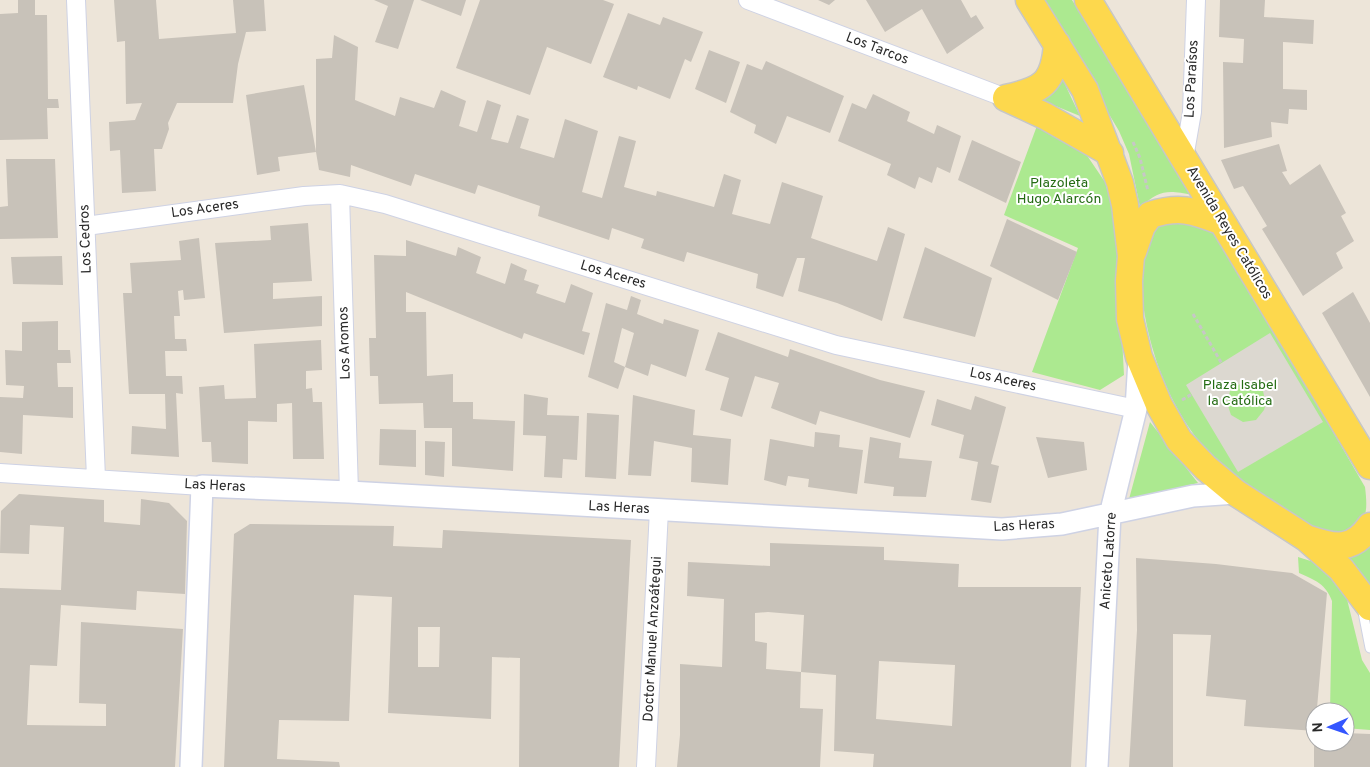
<svg xmlns="http://www.w3.org/2000/svg" width="1370" height="767" font-family="Overpass,sans-serif">
	<style>
		.green { fill: #ace990 }
		.plaza { fill: #dcd8d0; fill-rule: evenodd }
		.building { fill: #c8c2b9; fill-rule: evenodd }
		.lines { fill: none; stroke-linecap: round; stroke-linejoin: round }
		.service-casing { stroke: #ced2e4; stroke-width: 11 }
		.minor-casing { stroke: #ced2e4; stroke-width: 20 }
		.tertiary-casing { stroke: #ced2e4; stroke-width: 24 }
		.primary-casing { stroke: #c7c7c7; stroke-width: 29 }
		.path { stroke: #c7c7c7; stroke-width: 3; stroke-dasharray: 4 2.5; stroke-linecap: butt }
		.service { stroke: #fff; stroke-width: 9 }
		.minor { stroke: #fff; stroke-width: 18 }
		.tertiary { stroke: #fff; stroke-width: 21 }
		.primary { stroke: #fdd84d; stroke-width: 26 }
		.labels { text-anchor: middle; dominant-baseline: central; stroke-width: 4; stroke-linejoin: round; paint-order: stroke }
		.street-label { font-size: 14px; fill: #292929; stroke: #fff }
		.park-label { font-size: 14px; fill: #246c13; stroke: #fff }
	</style>
	<rect width="100%" height="100%" fill="#ede5d9"/>
	<path class="green" d="M 1041,0 L 1072,0 L 1193,195 C 1166,190 1161,190 1140,207 L 1129,154 L 1119,131 Z
		M 1061,76 L 1080,116 L 1041,100 Z
		M 1038,123 L 1086,154 L 1105,182 L 1116,220 L 1124,375 L 1100,390 L 1032,372 L 1078,248 L 1004,215 Z
		M 1175,217 L 1216,230 L 1365,487 C 1370,526 1361,526 1327,536 C 1298,518 1265,501 1237,479 C 1173,430 1141,343 1140,264 C 1140,253 1145,241 1148,230 Z
		M 1150,422 L 1198,483 L 1129,499 Z
		M 1370,543 L 1370,586 L 1340,556 Z
		M 1298,557 L 1320,564 L 1344,587 L 1362,660 L 1370,673 L 1370,730 L 1345,728 L 1345,712 L 1330,712 L 1332,601 C 1326,584 1315,580 1299,573 Z"/>
	<path class="plaza" d="M 1270,333 L 1323,422 L 1238,472 L 1186,385 ZM 1247,383 L 1253,384 L 1263,391 L 1266,404 L 1264,410 L 1256,420 L 1243,422 L 1231,415 L 1227,403 L 1230,391 L 1240,384 Z"/>
	<path class="building" d="M 18,0 L 35,0 L 35,15 L 47,15 L 48,99 L 58,99 L 59,108 L 47,108 L 48,139 L 0,140 L 0,14 L 18,13 Z
		M 114,0 L 156,0 L 159,39 L 236,33 L 233,0 L 264,0 L 266,31 L 246,32 L 238,64 L 233,103 L 177,103 L 168,123 L 169,129 L 162,149 L 154,149 L 156,191 L 122,193 L 120,150 L 110,151 L 109,122 L 135,120 L 142,103 L 126,104 L 125,41 L 117,42 Z
		M 374,0 L 414,0 L 398,49 L 375,42 L 388,6 Z
		M 420,0 L 466,0 L 461,16 Z
		M 480,0 L 603,0 L 614,4 L 591,64 L 547,47 L 530,95 L 456,68 Z
		M 818,0 L 835,0 L 829,5 Z
		M 866,0 L 961,0 L 971,18 L 976,15 L 984,28 L 947,54 L 922,9 L 885,32 Z
		M 1220,0 L 1265,0 L 1264,17 L 1314,20 L 1313,44 L 1283,42 L 1283,89 L 1307,90 L 1307,110 L 1289,109 L 1288,124 L 1271,122 L 1272,137 L 1224,148 L 1223,62 L 1243,63 L 1244,39 L 1219,37 Z
		M 628,13 L 660,25 L 663,17 L 703,32 L 691,62 L 685,59 L 670,99 L 638,86 L 637,90 L 603,77 Z
		M 334,35 L 358,47 L 355,100 L 395,116 L 400,97 L 434,108 L 441,90 L 466,101 L 459,126 L 477,132 L 487,100 L 501,105 L 491,139 L 508,143 L 517,115 L 529,119 L 520,148 L 554,158 L 565,119 L 598,131 L 582,192 L 602,198 L 619,136 L 636,141 L 624,187 L 656,196 L 657,191 L 714,207 L 724,174 L 741,180 L 732,214 L 770,224 L 782,182 L 823,196 L 811,238 L 877,261 L 888,227 L 905,234 L 882,321 L 837,303 L 798,291 L 805,258 L 797,258 L 783,297 L 756,288 L 758,274 L 687,252 L 684,262 L 641,248 L 644,239 L 612,228 L 609,240 L 538,216 L 540,206 L 478,185 L 475,194 L 415,174 L 411,186 L 351,165 L 350,177 L 319,170 L 316,152 L 278,157 L 280,171 L 257,175 L 246,95 L 304,85 L 316,152 L 316,59 L 332,58 Z
		M 709,50 L 740,62 L 726,103 L 695,89 Z
		M 766,61 L 844,96 L 830,133 L 787,116 L 776,144 L 754,133 L 756,125 L 730,112 L 747,64 L 762,70 Z
		M 873,94 L 910,112 L 907,121 L 934,134 L 937,125 L 961,136 L 950,173 L 937,167 L 932,183 L 919,177 L 915,189 L 887,175 L 891,164 L 838,141 L 852,103 L 866,109 Z
		M 972,140 L 1021,162 L 1006,203 L 958,180 Z
		M 1279,144 L 1287,171 L 1282,172 L 1290,185 L 1320,164 L 1346,213 L 1341,216 L 1354,241 L 1336,253 L 1343,268 L 1303,296 L 1262,229 L 1267,226 L 1243,186 L 1234,189 L 1221,160 Z
		M 6,159 L 55,159 L 58,238 L 0,239 L 0,207 L 8,206 Z
		M 1007,219 L 1077,252 L 1058,300 L 990,266 Z
		M 308,223 L 312,281 L 273,283 L 273,299 L 322,296 L 322,326 L 224,333 L 215,243 L 271,240 L 270,226 Z
		M 199,238 L 205,298 L 184,300 L 183,290 L 178,291 L 180,316 L 174,316 L 175,339 L 186,339 L 187,351 L 165,351 L 166,376 L 182,376 L 183,394 L 176,393 L 179,457 L 131,454 L 132,426 L 166,429 L 165,394 L 129,394 L 123,293 L 132,293 L 130,263 L 181,260 L 179,241 Z
		M 406,240 L 456,256 L 458,247 L 481,257 L 476,273 L 505,284 L 511,263 L 527,270 L 524,280 L 539,285 L 536,293 L 565,303 L 571,284 L 593,293 L 582,331 L 590,333 L 584,355 L 524,333 L 522,339 L 406,292 L 406,312 L 426,312 L 427,376 L 453,374 L 453,402 L 473,402 L 473,419 L 515,421 L 513,471 L 452,466 L 452,428 L 424,428 L 423,403 L 379,404 L 378,376 L 370,376 L 369,338 L 376,338 L 374,255 L 406,256 Z
		M 925,247 L 992,278 L 975,337 L 903,318 Z
		M 62,256 L 63,285 L 13,284 L 11,257 Z
		M 1353,292 L 1370,323 L 1370,397 L 1322,313 Z
		M 631,296 L 641,300 L 637,314 L 663,324 L 664,319 L 699,330 L 686,377 L 651,364 L 648,376 L 625,367 L 634,333 L 622,328 L 614,362 L 625,367 L 618,389 L 588,377 L 606,303 L 627,310 Z
		M 58,321 L 58,350 L 70,350 L 71,363 L 57,363 L 58,387 L 73,387 L 73,418 L 23,415 L 22,454 L 0,452 L 0,397 L 23,398 L 24,386 L 6,385 L 5,350 L 22,351 L 22,322 Z
		M 718,332 L 788,357 L 790,349 L 880,380 L 925,391 L 910,438 L 820,411 L 816,425 L 771,408 L 779,383 L 755,376 L 742,417 L 720,410 L 729,378 L 705,370 Z
		M 321,340 L 322,370 L 306,371 L 306,389 L 312,388 L 313,402 L 322,402 L 324,459 L 293,459 L 292,403 L 277,404 L 277,422 L 248,421 L 248,464 L 212,462 L 211,442 L 202,442 L 199,387 L 224,385 L 225,399 L 256,398 L 254,344 Z
		M 524,394 L 548,398 L 547,415 L 579,416 L 577,460 L 563,459 L 562,478 L 544,477 L 546,436 L 523,435 Z
		M 633,395 L 695,410 L 693,435 L 731,439 L 728,485 L 691,482 L 692,448 L 654,441 L 651,476 L 628,475 Z
		M 975,396 L 1006,407 L 991,464 L 999,466 L 991,503 L 971,500 L 978,462 L 959,458 L 964,435 L 931,425 L 937,399 L 971,410 Z
		M 587,413 L 619,415 L 616,479 L 585,477 Z
		M 380,429 L 416,430 L 416,467 L 379,465 Z
		M 815,432 L 840,435 L 839,447 L 863,450 L 857,494 L 808,487 L 809,479 L 788,476 L 786,486 L 764,480 L 770,439 L 814,447 Z
		M 870,437 L 901,443 L 899,458 L 932,461 L 926,497 L 893,496 L 894,487 L 864,483 Z
		M 1036,437 L 1084,442 L 1087,470 L 1048,478 Z
		M 425,441 L 445,442 L 444,477 L 425,475 Z
		M 19,494 L 104,500 L 104,522 L 140,525 L 141,499 L 169,503 L 187,521 L 185,594 L 137,591 L 136,610 L 61,605 L 57,666 L 30,665 L 27,725 L 106,726 L 106,704 L 79,703 L 81,622 L 183,629 L 175,767 L 0,767 L 0,588 L 61,590 L 64,527 L 30,525 L 29,554 L 0,553 L 1,511 Z
		M 250,524 L 394,526 L 393,546 L 442,548 L 443,530 L 631,540 L 619,767 L 519,767 L 520,658 L 492,657 L 491,719 L 388,713 L 392,597 L 354,595 L 349,721 L 279,720 L 277,759 L 339,762 L 340,767 L 224,767 L 234,534 ZM 418,627 L 440,627 L 439,667 L 418,667 Z
		M 770,543 L 884,547 L 884,560 L 959,564 L 958,587 L 1081,587 L 1071,767 L 873,767 L 874,754 L 834,751 L 836,675 L 801,672 L 800,708 L 823,709 L 820,767 L 677,767 L 680,735 L 680,664 L 722,667 L 724,599 L 687,596 L 688,562 L 770,566 ZM 768,612 L 804,615 L 801,672 L 766,669 L 767,643 L 755,641 L 755,613 ZM 879,661 L 955,665 L 952,726 L 876,719 Z
		M 1136,558 L 1216,564 L 1292,573 L 1327,593 L 1315,731 L 1244,726 L 1246,700 L 1206,696 L 1211,635 L 1173,634 L 1173,767 L 1129,767 L 1137,630 Z
		M 1345,733 L 1370,734 L 1370,767 L 1314,767 L 1314,742 L 1345,742 Z"/>
	<g class="lines">
		<g class="service-casing">
			<path id="service" d="M 1362,607 L 1370,648"/>
		</g>
		<g class="minor-casing">
			<path id="minor" d="M 76,0 L 96,478
				M 748,0 L 1006,98
				M 1184,158 L 1192,112 L 1196,0
				M 340,194 L 349,492
				M 86,226 L 304,196 L 340,194 L 385,204 L 836,345 L 1136,409
				M 0,473 L 202,486
				M 646,767 L 659,510"/>
		</g>
		<g class="tertiary-casing">
			<path id="tertiary" d="M 191,767 L 202,486 L 349,492 L 1002,529 L 1062,524 L 1193,496 L 1236,493
				M 1097,767 L 1110,515 L 1136,409 L 1139,360"/>
		</g>
		<g class="primary-casing">
			<path id="primary" d="M 1029,0 L 1085,90 L 1120,183 L 1125,205 L 1131,256 L 1129,281 L 1130,319 L 1139,357 L 1159,405 L 1179,440 L 1206,468 L 1236,493 L 1306,538 L 1341,569 L 1370,607
				M 1088,0 L 1370,466
				M 1006,98 L 1045,116 L 1110,153
				M 1006,98 C 1042,90 1054,84 1057,44
				M 1133,252 L 1142,226 L 1150,215 C 1179,206 1192,210 1220,221
				M 1309,539 C 1335,548 1353,551 1370,526"/>
		</g>
		<path class="path" d="M 1133,142 L 1140,158 L 1148,191
			M 1193,314 L 1222,364
			M 1182,400 L 1192,394"/>
		<use href="#service" class="service"/>
		<use href="#minor" class="minor"/>
		<use href="#tertiary" class="tertiary"/>
		<use href="#primary" class="primary"/>
	</g>
	<g class="labels">
		<g class="street-label">
			<text transform="translate(877 49) rotate(21)">Los Tarcos</text>
			<text transform="translate(1192 79) rotate(-87)">Los Paraísos</text>
			<text transform="translate(205 209) rotate(-8)">Los Aceres</text>
			<text transform="translate(1229 233) rotate(59)">Avenida Reyes Católicos</text>
			<text transform="translate(86 239) rotate(-92)">Los Cedros</text>
			<text transform="translate(613 275) rotate(17)">Los Aceres</text>
			<text transform="translate(345 343) rotate(-92)">Los Aromos</text>
			<text transform="translate(1003 380) rotate(12)">Los Aceres</text>
			<text transform="translate(215 486) rotate(3)">Las Heras</text>
			<text transform="translate(619 508) rotate(3)">Las Heras</text>
			<text transform="translate(1024 526) rotate(-3)">Las Heras</text>
			<text transform="translate(1109 561) rotate(-86)">Aniceto Latorre</text>
			<text transform="translate(653 639) rotate(-87)">Doctor Manuel Anzoátegui</text>
		</g>
		<g class="park-label">
			<text x="1059" y="183">Plazoleta<tspan x="1059" dy="16">Hugo Alarcón</tspan></text>
			<text x="1240" y="385">Plaza Isabel<tspan x="1240" dy="16">la Católica</tspan></text>
		</g>
	</g>
	<g transform="translate(1330 727) rotate(268)"><circle r="24" fill="#ffffff" stroke="#a9a9a9"/>
	<path d="M0-4L9 19L0 12L-9 19Z" fill="#3456ff"/>
	<text y="-8" font-size="14" font-weight="bold" text-anchor="middle" fill="#292929">N</text>
	</g>
</svg>
